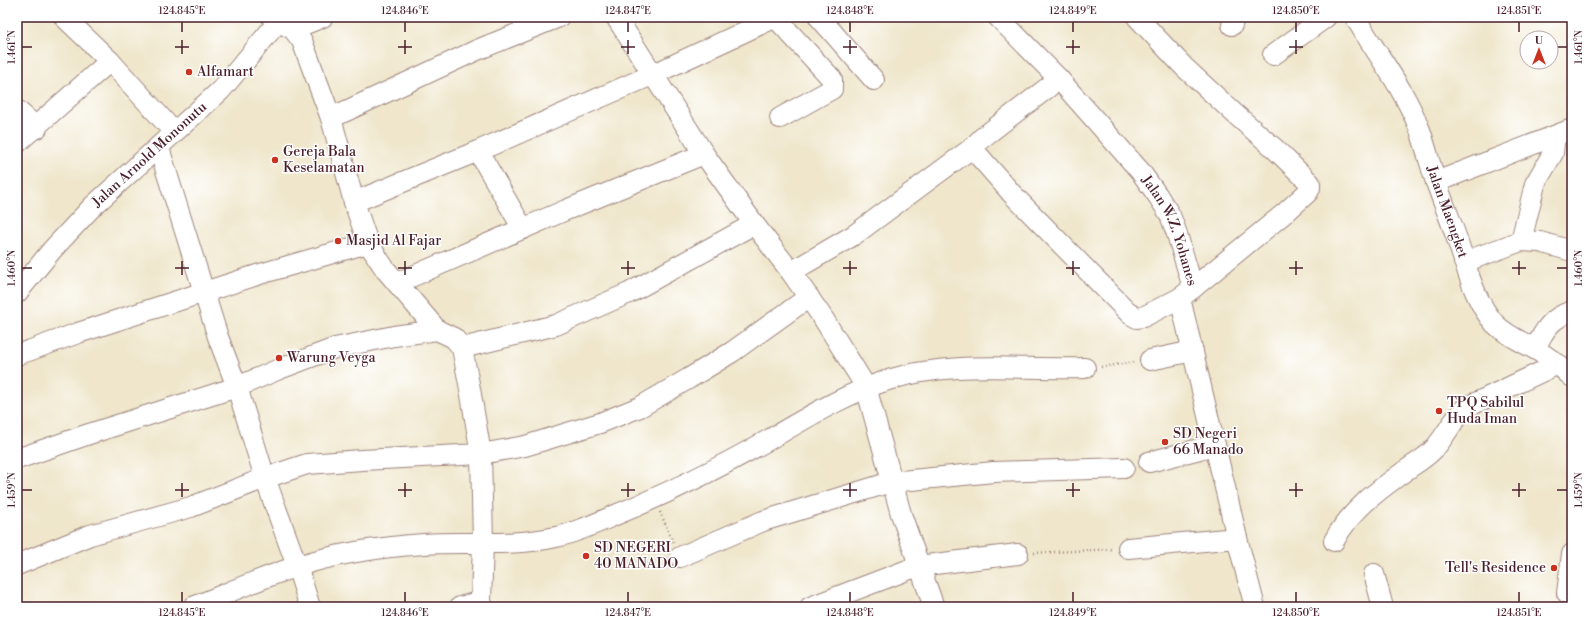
<svg xmlns="http://www.w3.org/2000/svg" width="1589" height="624" font-family="'Libre Bodoni',serif">
	<style>
		.lines { fill: none; stroke-linecap: round; stroke-linejoin: round }
		.minor-casing { stroke: #9c827b; stroke-width: 22 }
		.path { stroke: #9c827b; stroke-width: 2.5; stroke-dasharray: 1 3; stroke-linecap: butt }
		.minor { stroke: #fff; stroke-width: 20 }
		.ticks { fill: none; stroke: #4a1f2b; stroke-width: 1.5 }
		.poi-dot { fill: #c8321e; stroke: #fff; stroke-width: 1.5 }
		.labels { text-anchor: middle; dominant-baseline: central; stroke-width: 3; stroke-linejoin: round; paint-order: stroke }
		.poi-label { font-size: 14px; fill: #4a1f2b; stroke: #fff; text-anchor: start }
		.street-label { font-size: 14px; fill: #4a1f2b; stroke: #fff }
		.neatline { fill: none; stroke: #4a1f2b; stroke-width: 1.5 }
		.ticks-label { font-size: 10px; text-anchor: middle; fill: #4a1f2b }
	</style>
	<rect width="100%" height="100%" fill="#fff"/>
	<filter id="ink" filterUnits="userSpaceOnUse"><feTurbulence type="fractalNoise" baseFrequency=".025" numOctaves="2"/><feDisplacementMap in="SourceGraphic" scale="8" xChannelSelector="R" yChannelSelector="G"/><feConvolveMatrix kernelMatrix="1 2 1 2 8 2 1 2 1" color-interpolation-filters="sRGB"/></filter>
	<filter id="wash" filterUnits="userSpaceOnUse"><feTurbulence type="fractalNoise" baseFrequency=".012" numOctaves="4" result="noise"/><feDisplacementMap in="SourceGraphic" scale="16" xChannelSelector="R" yChannelSelector="G"/><feGaussianBlur stdDeviation="0.9" result="paint"/><feColorMatrix in="noise" values="0 0 0 0 0 0 0 0 0 0 0 0 0 0 0 0 0 1.4 0 .05"/><feComposite in="paint" operator="in"/></filter>
	<g filter="url(#wash)">
		<rect width="100%" height="100%" fill="#efe6cb"/>
	</g>
	<g filter="url(#ink)">
		<g class="lines">
			<g class="minor-casing">
				<g id="minor">
					<path d="M 64,17 L 110,61 L 174,132"/>
					<path d="M 272,17 L 278,22 L 293,29 L 302,41 L 331,118 L 354,202 L 368,243 L 385,269 L 437,330"/>
					<path d="M 616,17 L 704,154"/>
					<path d="M 819,17 L 874,80"/>
					<path id="s1" d="M 998,17 L 1059,79 L 1140,171 L 1158,196 L 1170,215 L 1177,234 L 1193,288 L 1180,298 L 1237,538 L 1255,607"/>
					<path d="M 1137,17 L 1184,67 L 1235,114 L 1273,147 L 1310,183 L 1310,188 L 1308,192 L 1286,212 L 1193,288"/>
					<path id="s2" d="M 1355,17 C 1377,55 1404,88 1420,130 C 1426,147 1430,165 1436,182 C 1443,202 1451,221 1458,242 C 1467,269 1475,302 1495,324 C 1506,335 1520,341 1533,348 C 1548,356 1560,366 1572,377"/>
					<path d="M 776,18 L 832,79 L 832,89 L 780,118"/>
					<path d="M 1232,25 L 1234,17"/>
					<path d="M 293,29 L 323,17"/>
					<path d="M 1273,55 L 1326,17"/>
					<path d="M 17,110 L 37,128"/>
					<path d="M 331,118 L 477,50 L 559,17"/>
					<path d="M 17,143 L 110,61"/>
					<path d="M 159,148 L 218,337 L 237,387 L 265,478 L 297,566 L 310,607"/>
					<path d="M 972,148 L 1013,195 L 1130,314 L 1137,318 L 1143,317 L 1180,298"/>
					<path d="M 478,151 L 654,74 L 776,17"/>
					<path d="M 1436,182 L 1572,129"/>
					<path d="M 354,202 L 478,151 L 523,229"/>
					<path d="M 1521,241 L 1535,184 L 1553,153 L 1555,136"/>
					<path d="M 1464,262 L 1521,241 L 1540,242 L 1572,251"/>
					<path d="M 791,272 L 854,235 L 972,148 L 982,138 L 1059,79"/>
					<path d="M 397,283 L 566,210 L 704,154 L 754,224"/>
					<path id="s3" d="M 17,293 L 52,250 L 92,207 L 221,90 L 282,17"/>
					<path d="M 462,348 L 556,325 L 629,293 L 754,224 L 791,272 L 823,318 L 866,387 L 901,514 L 934,607"/>
					<path d="M 1535,349 C 1544,330 1551,318 1572,311"/>
					<path d="M 17,355 L 78,333 L 260,274 L 368,243"/>
					<path d="M 1150,360 L 1193,351"/>
					<path d="M 17,459 L 89,434 L 237,387 L 277,370 L 335,348 L 394,336 L 437,330 L 454,338 L 462,348 L 470,389 L 481,454 L 483,543 L 481,601 L 483,607"/>
					<path d="M 1149,462 L 1215,445"/>
					<path d="M 1334,541 C 1350,511 1377,491 1405,471 C 1413,465 1424,459 1432,451 C 1445,438 1452,420 1465,408 L 1558,364"/>
					<path d="M 1128,548 L 1237,538"/>
					<path d="M 1572,554 L 1567,593 L 1572,593"/>
					<path d="M 680,557 L 763,521 L 891,482 L 994,472 L 1124,468"/>
					<path d="M 17,565 L 90,535 L 191,507 L 265,478 L 307,464 L 362,460 L 481,454 L 525,446 L 600,423 L 640,407 L 688,379 L 732,352 L 809,297"/>
					<path d="M 1374,574 L 1383,607"/>
					<path d="M 193,607 C 228,593 263,577 298,566 C 338,553 382,547 424,544 C 467,541 512,547 556,537 C 575,533 595,524 613,516 C 667,494 719,468 770,439 C 808,417 845,394 888,380 C 952,360 1019,370 1085,368"/>
					<path d="M 460,607 L 481,601"/>
					<path d="M 810,607 L 918,566 L 1018,554"/>
				</g>
			</g>
			<path class="path" d="M 1101,367 L 1136,362
				M 660,512 L 673,542
				M 1034,553 L 1113,549"/>
			<use href="#minor" class="minor"/>
		</g>
	</g>
	<path class="ticks" d="M 182,22 L 182,32M 405,22 L 405,32M 628,22 L 628,32M 850,22 L 850,32M 1073,22 L 1073,32M 1296,22 L 1296,32M 1519,22 L 1519,32M 182,40 L 182,54M 405,40 L 405,54M 628,40 L 628,54M 850,40 L 850,54M 1073,40 L 1073,54M 1296,40 L 1296,54M 22,47 L 32,47M 175,47 L 189,47M 398,47 L 412,47M 621,47 L 635,47M 843,47 L 857,47M 1066,47 L 1080,47M 1289,47 L 1303,47M 1557,47 L 1567,47M 182,261 L 182,275M 405,261 L 405,275M 628,261 L 628,275M 850,261 L 850,275M 1073,261 L 1073,275M 1296,261 L 1296,275M 1519,261 L 1519,275M 22,268 L 32,268M 175,268 L 189,268M 398,268 L 412,268M 621,268 L 635,268M 843,268 L 857,268M 1066,268 L 1080,268M 1289,268 L 1303,268M 1512,268 L 1526,268M 1557,268 L 1567,268M 182,483 L 182,497M 405,483 L 405,497M 628,483 L 628,497M 850,483 L 850,497M 1073,483 L 1073,497M 1296,483 L 1296,497M 1519,483 L 1519,497M 22,490 L 32,490M 175,490 L 189,490M 398,490 L 412,490M 621,490 L 635,490M 843,490 L 857,490M 1066,490 L 1080,490M 1289,490 L 1303,490M 1512,490 L 1526,490M 1557,490 L 1567,490M 182,592 L 182,602M 405,592 L 405,602M 628,592 L 628,602M 850,592 L 850,602M 1073,592 L 1073,602M 1296,592 L 1296,602M 1519,592 L 1519,602"/>
	<g class="poi-dot">
		<circle cx="189" cy="72" r="4"/>
		<circle cx="275" cy="160" r="4"/>
		<circle cx="338" cy="241" r="4"/>
		<circle cx="279" cy="358" r="4"/>
		<circle cx="1439" cy="411" r="4"/>
		<circle cx="1165" cy="442" r="4"/>
		<circle cx="586" cy="556" r="4"/>
		<circle cx="1554" cy="568" r="4"/>
	</g>
	<g class="labels">
		<g class="poi-label">
			<text x="197" y="72">Alfamart</text>
			<text x="283" y="152">Gereja Bala<tspan x="283" dy="16">Keselamatan</tspan></text>
			<text x="346" y="241">Masjid Al Fajar</text>
			<text x="287" y="358">Warung Veyga</text>
			<text x="1447" y="403">TPQ Sabilul<tspan x="1447" dy="16">Huda Iman</tspan></text>
			<text x="1173" y="434">SD Negeri<tspan x="1173" dy="16">66 Manado</tspan></text>
			<text x="594" y="548">SD NEGERI<tspan x="594" dy="16">40 MANADO</tspan></text>
			<text x="1546" y="568" text-anchor="end">Tell's Residence</text>
		</g>
		<g class="street-label">
			<text stroke="none"><textPath href="#s3" startOffset="192">Jalan Arnold Mononutu</textPath></text>
			<text stroke="none"><textPath href="#s2" startOffset="217">Jalan Maengket</textPath></text>
			<text stroke="none"><textPath href="#s1" startOffset="277">Jalan W.Z. Yohanes</textPath></text>
		</g>
	</g>
	<rect width="1589" height="624" fill="none" stroke="#fff" stroke-width="44"/>
	<g transform="translate(1539 50)"><circle r="19" fill="#ffffff" stroke="#b7a5aa"/>
	<path d="M0-3L7 15L0 10L-7 15Z" fill="#c8321e"/>
	<text y="-6" font-size="11" font-weight="bold" text-anchor="middle" fill="#4a1f2b">U</text>
	</g>
	<rect x="22" y="22" width="1545" height="580" class="neatline"/>
	<g class="ticks-label">
		<text x="182" y="14">124.845°E</text>
		<text x="405" y="14">124.846°E</text>
		<text x="628" y="14">124.847°E</text>
		<text x="850" y="14">124.848°E</text>
		<text x="1073" y="14">124.849°E</text>
		<text x="1296" y="14">124.850°E</text>
		<text x="1519" y="14">124.851°E</text>
		<text transform="translate(11 47) rotate(-90)" y="4">1.461°N</text>
		<text transform="translate(1578 47) rotate(-90)" y="4">1.461°N</text>
		<text transform="translate(11 268) rotate(-90)" y="4">1.460°N</text>
		<text transform="translate(1578 268) rotate(-90)" y="4">1.460°N</text>
		<text transform="translate(11 490) rotate(-90)" y="4">1.459°N</text>
		<text transform="translate(1578 490) rotate(-90)" y="4">1.459°N</text>
		<text x="182" y="616">124.845°E</text>
		<text x="405" y="616">124.846°E</text>
		<text x="628" y="616">124.847°E</text>
		<text x="850" y="616">124.848°E</text>
		<text x="1073" y="616">124.849°E</text>
		<text x="1296" y="616">124.850°E</text>
		<text x="1519" y="616">124.851°E</text>
	</g>
</svg>
